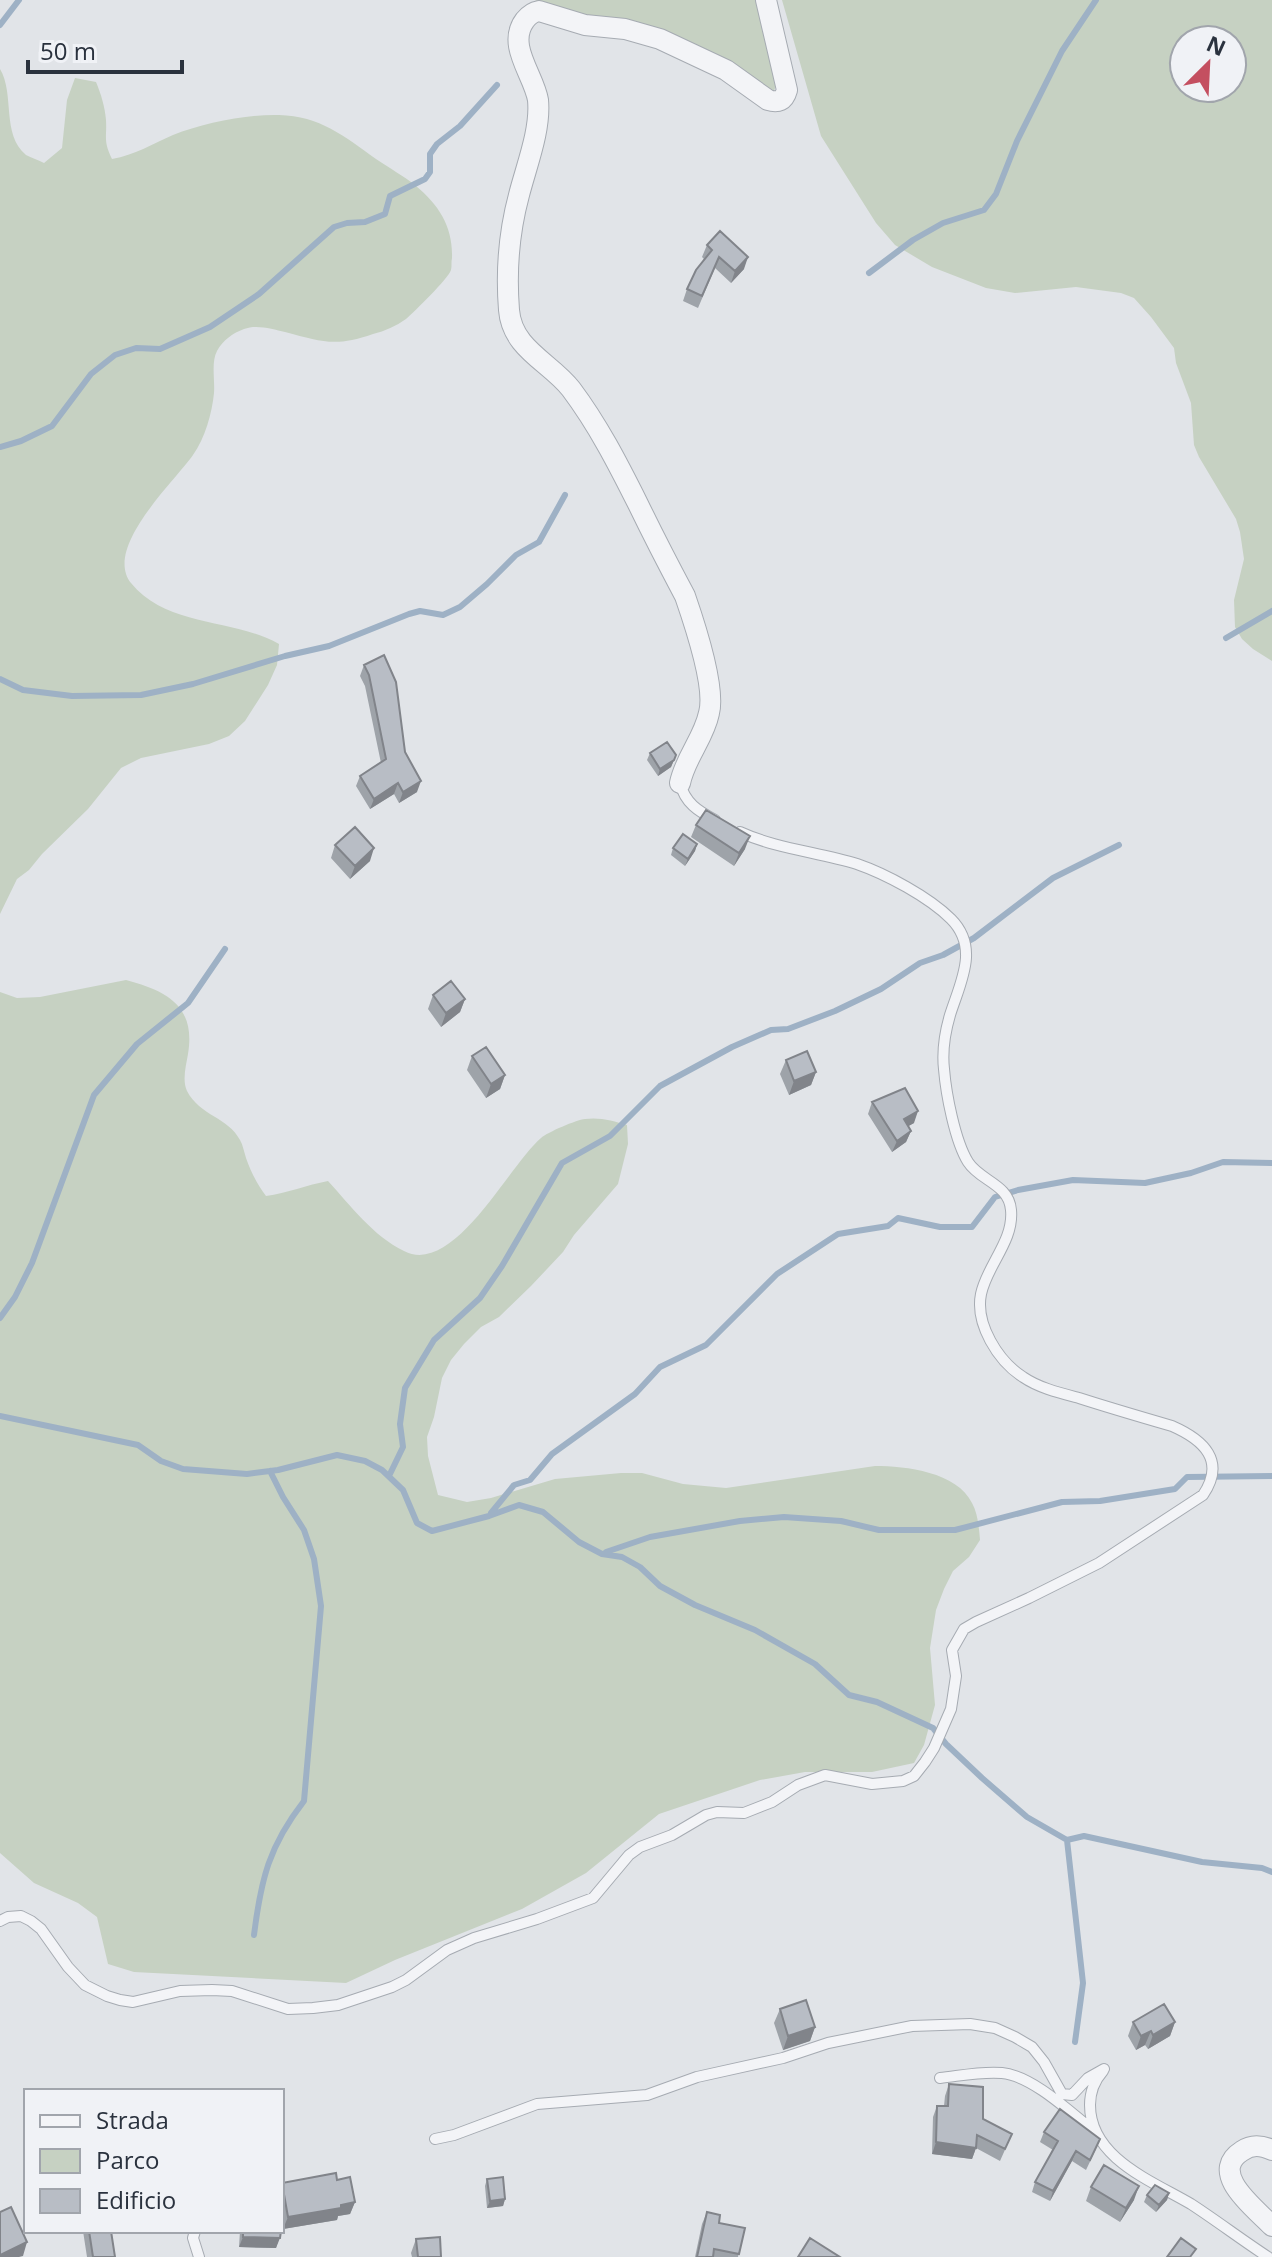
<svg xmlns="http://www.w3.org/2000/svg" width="1272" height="2257" font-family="'Open Sans',sans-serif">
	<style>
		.green { fill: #c6d1c2; fill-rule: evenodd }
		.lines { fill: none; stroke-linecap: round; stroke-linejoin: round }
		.stream { stroke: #9eb1c5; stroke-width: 6 }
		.service-casing { stroke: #a6abb2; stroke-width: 12 }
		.minor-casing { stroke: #a6abb2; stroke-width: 22 }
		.service { stroke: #f3f4f7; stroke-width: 10 }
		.minor { stroke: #f3f4f7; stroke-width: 20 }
		.wall { fill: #9ea3a9 }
		.shaded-wall { fill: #81848a }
		.building { fill: #b8bdc5; stroke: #81848a; stroke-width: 2 }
	</style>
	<rect width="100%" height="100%" fill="#e1e4e8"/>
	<path class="green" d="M 535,0 L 759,0 L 778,79 L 774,91 L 767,90 L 738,73 L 559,14 Z
		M 782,0 L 1272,0 L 1272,661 L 1253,649 L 1242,639 L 1235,627 L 1234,600 L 1244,559 L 1240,532 L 1236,519 L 1199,457 L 1194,445 L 1191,403 L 1176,363 L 1174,348 L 1151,317 L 1134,298 L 1121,293 L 1076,287 L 1015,293 L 986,288 L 932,267 L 895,245 L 876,223 L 821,136 ZM 1232,40 L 1232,88 L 1184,88 L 1184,40 Z
		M 0,69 C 15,94 1,134 26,155 C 31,158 39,160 44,163 L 62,148 L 67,100 L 75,78 L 96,82 C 101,94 105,107 106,120 C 107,139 103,140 112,159 C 135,155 152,144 173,135 C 203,123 247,114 279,115 C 320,116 344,136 376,159 C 389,168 404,176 416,186 C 439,205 453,227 452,258 C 451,262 452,266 451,270 C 448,279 414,312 406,319 C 396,326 385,331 373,334 C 336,347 322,342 285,332 C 273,329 256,324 244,329 C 233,333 223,340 217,351 C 211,362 215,380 214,393 C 212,413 205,438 193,455 C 174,482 103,548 131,583 C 168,628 234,618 279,644 L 277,665 L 268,685 L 245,721 L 229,736 L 209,744 L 141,758 L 121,768 L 88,809 L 42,854 L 29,870 L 17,879 L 0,914 Z
		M 126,980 C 167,991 196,1006 188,1054 C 186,1066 182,1080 187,1091 C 200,1116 228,1117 240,1140 C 243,1145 244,1152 246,1158 C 251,1172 257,1184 266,1196 C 287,1193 307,1185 328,1181 C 351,1206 373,1236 404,1251 C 454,1277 509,1165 541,1138 C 548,1132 576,1120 585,1119 C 600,1117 614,1121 627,1125 L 628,1144 L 618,1184 L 574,1235 L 563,1252 L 531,1286 L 499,1317 L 481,1327 L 464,1344 L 451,1360 L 442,1378 L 434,1417 L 427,1437 L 428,1456 L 438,1495 L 467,1502 L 491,1498 L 555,1479 L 621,1473 L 642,1473 L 683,1484 L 726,1488 L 875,1466 C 906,1466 957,1472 972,1503 C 978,1514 979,1528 980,1540 L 969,1557 L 953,1571 L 944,1589 L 936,1610 L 930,1648 L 935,1705 L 924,1745 L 914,1763 L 872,1772 L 805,1772 L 760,1780 L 659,1814 L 586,1873 L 522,1909 L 395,1960 L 346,1983 L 134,1972 L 108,1964 L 97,1917 L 78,1903 L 34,1883 L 0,1853 L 0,992 L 17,998 L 40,997 Z"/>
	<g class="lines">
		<path class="stream" d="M 0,25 L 19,0
			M 869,273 L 913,240 L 943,223 L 984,210 L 996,194 L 1017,141 L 1062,51 L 1096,0
			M 0,447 L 21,441 L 52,426 L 91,374 L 115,355 L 136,348 L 160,349 L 210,327 L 259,294 L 334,227 L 347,223 L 365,222 L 385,214 L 390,196 L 425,179 L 430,172 L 430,154 L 437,144 L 460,126 L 497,85
			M 1226,638 L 1272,611
			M 0,679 L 23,690 L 72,696 L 141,695 L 193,684 L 285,656 L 329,646 L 409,614 L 420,611 L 443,615 L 460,607 L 487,584 L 516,555 L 539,542 L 565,495
			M 0,1318 L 15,1297 L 32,1263 L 94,1095 L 137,1044 L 188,1003 L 225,949
			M 0,1416 L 138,1445 L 161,1461 L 183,1469 L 247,1474 L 278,1470 L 337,1455 L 365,1461 L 382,1470 L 403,1490 L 417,1523 L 432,1531 L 489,1516 L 519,1505 L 543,1512 L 579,1542 L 602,1554 L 622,1557 L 640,1567 L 660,1586 L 695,1605 L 755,1630 L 815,1664 L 849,1695 L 877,1702 L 933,1728 L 946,1744 L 982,1778 L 1027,1817 L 1067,1840 L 1084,1836 L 1202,1862 L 1262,1868 L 1272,1872
			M 389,1476 L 403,1447 L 400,1424 L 405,1388 L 434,1340 L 480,1298 L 502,1266 L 562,1163 L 610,1136 L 660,1086 L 732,1047 L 771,1030 L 788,1029 L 835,1011 L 881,989 L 920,963 L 943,955 L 974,938 L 1053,878 L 1119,845
			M 491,1513 L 514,1485 L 530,1480 L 552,1454 L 635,1394 L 660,1367 L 706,1345 L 777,1274 L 838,1234 L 888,1226 L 898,1218 L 940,1227 L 972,1227 L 995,1197 L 1018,1190 L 1073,1180 L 1145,1183 L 1191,1173 L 1223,1162 L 1272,1163
			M 606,1552 L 650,1537 L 740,1521 L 784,1517 L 841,1521 L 879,1530 L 955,1530 L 1062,1502 L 1100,1501 L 1175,1489 L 1187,1477 L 1272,1476
			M 1067,1840 L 1083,1983 L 1075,2042
			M 254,1935 C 261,1879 269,1846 304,1801 L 321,1606 L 314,1559 L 304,1530 L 283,1497 L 270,1471"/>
		<g class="service-casing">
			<path id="service" d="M 680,783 C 685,803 698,811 715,820
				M 0,1921 L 8,1917 L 21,1916 L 31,1921 L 41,1929 L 68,1967 L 85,1985 L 107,1996 L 120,2000 L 133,2002 L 180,1991 L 212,1990 L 232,1991 L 288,2009 L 313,2008 L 338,2005 L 392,1987 L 406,1980 L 447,1950 L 474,1938 L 537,1919 L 593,1898 L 629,1855 L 640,1847 L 672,1835 L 706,1815 L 717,1812 L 744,1813 L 772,1802 L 798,1785 L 825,1775 L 872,1784 L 903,1781 L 914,1776 L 925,1762 L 934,1748 L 951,1709 L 956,1676 L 952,1650 L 964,1629 L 976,1622 L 1029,1598 L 1099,1563 L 1203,1495 C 1226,1461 1204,1440 1172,1426 C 1141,1417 1110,1408 1079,1398 C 1060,1393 1039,1388 1023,1377 C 998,1361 975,1324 981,1294 C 987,1265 1014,1241 1011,1210 C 1009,1184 980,1181 968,1162 C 955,1141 946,1094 944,1069 C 942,1051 945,1032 950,1015 C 960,983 980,948 951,919 C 929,897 886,874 857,864 C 819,852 777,849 740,832
				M 1103,2071 C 1095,2080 1090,2092 1090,2105 C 1090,2158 1152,2181 1191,2204 C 1217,2221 1242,2240 1268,2257
				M 940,2078 C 959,2076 982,2071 1002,2073 C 1033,2076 1071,2113 1095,2132
				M 435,2139 L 454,2135 L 537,2104 L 647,2095 L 697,2077 L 783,2058 L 828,2043 L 912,2026 L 970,2024 L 995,2028 L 1015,2037 L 1032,2047 L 1044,2062 L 1062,2094 L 1072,2095 L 1088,2078 L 1104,2069
				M 195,2231 L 193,2238 L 199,2257"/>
		</g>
		<g class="minor-casing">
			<path id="minor" d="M 680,783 C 685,758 704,738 709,713 C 716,687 694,622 685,596 C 669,566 653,535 638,504 C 618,464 598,425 571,389 C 550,362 512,349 509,310 C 506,272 509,232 519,195 C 526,167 541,130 538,100 C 534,75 506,45 525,20 C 529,15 533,12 539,11 L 585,25 L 625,29 L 660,39 L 726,70 L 768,100 C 778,103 784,101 787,90 L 766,0
				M 1272,2150 C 1261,2145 1252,2144 1242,2151 C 1207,2173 1256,2209 1272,2226"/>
		</g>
		<use href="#service" class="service"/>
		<use href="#minor" class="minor"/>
	</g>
	<path class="wall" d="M 707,245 L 744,269 L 731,283 L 715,268 L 698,308 L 683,301 L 687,289 L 704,259 L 702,257 Z
		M 364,665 L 405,752 L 417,792 L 399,803 L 394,794 L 370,809 L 356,786 L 360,776 L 381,763 L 365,686 L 360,676 Z
		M 650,753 L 676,755 L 671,767 L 658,776 L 647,760 Z
		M 696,825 L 745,849 L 734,866 L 691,837 Z
		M 697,844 L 695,851 L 685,866 L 671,855 L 673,848 Z
		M 335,845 L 370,861 L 350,879 L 331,858 Z
		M 433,995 L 465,999 L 460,1012 L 441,1027 L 428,1009 Z
		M 472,1056 L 505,1075 L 500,1089 L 486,1098 L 467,1070 Z
		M 786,1060 L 816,1072 L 811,1085 L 789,1095 L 780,1074 Z
		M 872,1102 L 914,1123 L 908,1126 L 911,1131 L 906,1142 L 892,1152 L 868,1114 Z
		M 780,2009 L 815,2027 L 810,2041 L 783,2050 L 774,2023 Z
		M 1133,2022 L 1175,2022 L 1170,2036 L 1148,2049 L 1145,2045 L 1136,2050 L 1128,2036 Z
		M 949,2084 L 983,2119 L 1012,2134 L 1000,2161 L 976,2148 L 972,2159 L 932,2154 L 933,2117 L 937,2106 L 944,2106 L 945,2096 Z
		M 1044,2132 L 1096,2149 L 1086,2170 L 1072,2161 L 1050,2201 L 1032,2192 L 1035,2182 L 1053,2150 L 1040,2142 Z
		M 487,2179 L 505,2199 L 503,2206 L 487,2208 L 485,2186 Z
		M 337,2180 L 355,2202 L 350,2214 L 338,2216 L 337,2220 L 283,2229 L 282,2221 L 282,2183 Z
		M 1091,2187 L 1134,2200 L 1120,2222 L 1086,2201 Z
		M 1169,2193 L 1167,2200 L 1156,2212 L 1144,2202 L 1147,2195 Z
		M 707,2212 L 719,2223 L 745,2228 L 738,2257 L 695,2257 L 702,2224 Z
		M 83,2231 L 111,2231 L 115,2257 L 87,2257 Z
		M 240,2231 L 281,2231 L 276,2248 L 239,2247 Z
		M 416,2239 L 441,2257 L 412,2257 L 411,2253 Z"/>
	<path class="shaded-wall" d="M 748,257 L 744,269 L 731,283 L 735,271 Z
		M 674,760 L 671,767 L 658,776 L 660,769 Z
		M 421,781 L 417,792 L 399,803 L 403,792 Z
		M 398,783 L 394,794 L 370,809 L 374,799 Z
		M 750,836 L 745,849 L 734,866 L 739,853 Z
		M 697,844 L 695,851 L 685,866 L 688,859 Z
		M 374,848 L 370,861 L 350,879 L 355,866 Z
		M 465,999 L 460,1012 L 441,1027 L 446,1013 Z
		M 816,1072 L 811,1085 L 789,1095 L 794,1081 Z
		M 505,1075 L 500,1089 L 486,1098 L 491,1084 Z
		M 918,1111 L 914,1123 L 900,1131 L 904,1119 Z
		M 911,1131 L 906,1142 L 892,1152 L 897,1141 Z
		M 1175,2022 L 1170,2036 L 1148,2049 L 1153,2035 Z
		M 815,2027 L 810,2041 L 783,2050 L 788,2036 Z
		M 1151,2031 L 1145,2045 L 1136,2050 L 1141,2036 Z
		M 936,2142 L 976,2148 L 972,2159 L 932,2154 Z
		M 1076,2151 L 1072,2161 L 1050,2201 L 1053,2191 Z
		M 1139,2186 L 1134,2200 L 1120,2222 L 1126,2208 Z
		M 1169,2193 L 1167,2200 L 1156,2212 L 1159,2205 Z
		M 505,2199 L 503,2206 L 487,2208 L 490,2201 Z
		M 355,2202 L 350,2214 L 338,2216 L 337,2220 L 283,2229 L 288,2217 Z
		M 243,2237 L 280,2238 L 276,2248 L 239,2247 Z
		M 27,2242 L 23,2256 L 19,2257 L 0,2257 L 0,2255 Z"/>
	<path class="building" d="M 720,231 L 748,257 L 735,271 L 719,257 L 702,296 L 687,289 L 696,270 L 712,250 L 707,245 Z
		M 384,655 L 396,682 L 405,752 L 421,781 L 403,792 L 398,783 L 374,799 L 360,776 L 386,759 L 369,675 L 364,665 Z
		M 667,742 L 676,755 L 674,760 L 660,769 L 650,753 Z
		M 706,810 L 750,836 L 739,853 L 696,825 Z
		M 355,827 L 374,848 L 355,866 L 335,845 Z
		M 683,834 L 697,844 L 688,859 L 673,848 Z
		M 451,981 L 465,999 L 446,1013 L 433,995 Z
		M 486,1047 L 505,1075 L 491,1084 L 472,1056 Z
		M 807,1051 L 816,1072 L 794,1081 L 786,1060 Z
		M 905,1088 L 918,1111 L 904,1119 L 911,1131 L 897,1141 L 872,1102 Z
		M 806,2000 L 815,2027 L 788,2036 L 780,2009 Z
		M 1164,2004 L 1175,2022 L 1153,2035 L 1151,2031 L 1141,2036 L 1133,2022 Z
		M 949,2084 L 983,2087 L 983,2119 L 1012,2134 L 1005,2149 L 977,2135 L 976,2148 L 936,2142 L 937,2106 L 948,2106 Z
		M 1060,2109 L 1100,2139 L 1090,2160 L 1076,2151 L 1053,2191 L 1035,2182 L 1058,2141 L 1044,2132 Z
		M 1104,2165 L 1139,2186 L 1126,2208 L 1091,2187 Z
		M 336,2173 L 337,2180 L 350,2177 L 355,2202 L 341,2205 L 341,2208 L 288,2217 L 282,2183 Z
		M 503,2177 L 505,2199 L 490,2201 L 487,2179 Z
		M 1155,2185 L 1169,2193 L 1159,2205 L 1147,2195 Z
		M 11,2207 L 27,2242 L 0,2255 L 0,2212 Z
		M 707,2212 L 720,2215 L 719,2223 L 745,2228 L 739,2254 L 714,2249 L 713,2257 L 697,2257 Z
		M 89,2231 L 111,2231 L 115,2257 L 93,2257 Z
		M 243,2231 L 281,2231 L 280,2238 L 243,2237 Z
		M 440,2237 L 441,2257 L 418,2257 L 416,2239 Z
		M 810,2238 L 840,2257 L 798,2257 Z
		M 1181,2238 L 1196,2249 L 1190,2257 L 1167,2257 Z"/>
	<rect x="24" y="2089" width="260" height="144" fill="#f0f2f6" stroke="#a1a5ac" stroke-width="2"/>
	<rect x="40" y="2115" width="40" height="12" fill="#f3f4f7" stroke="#a1a5ac" stroke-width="2"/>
	<text x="96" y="2129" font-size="24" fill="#2a323e">Strada</text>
	<rect x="40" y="2149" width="40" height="24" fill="#c6d1c2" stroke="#a1a5ac" stroke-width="2"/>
	<text x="96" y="2169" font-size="24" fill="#2a323e">Parco</text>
	<rect x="40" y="2189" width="40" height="24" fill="#b8bdc5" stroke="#a1a5ac" stroke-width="2"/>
	<text x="96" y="2209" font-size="24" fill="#2a323e">Edificio</text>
	<g transform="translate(1208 64) rotate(24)"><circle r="38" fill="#f0f2f6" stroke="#a1a5ac" stroke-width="2"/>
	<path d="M0-6L14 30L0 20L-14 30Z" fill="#c44f60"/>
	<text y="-12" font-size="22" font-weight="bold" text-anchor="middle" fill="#2a323e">N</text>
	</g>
	<path d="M28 60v12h154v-12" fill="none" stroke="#2a323e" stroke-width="4"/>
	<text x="40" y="60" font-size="24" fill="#2a323e" stroke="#f0f2f6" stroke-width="6" paint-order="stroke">50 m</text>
</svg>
